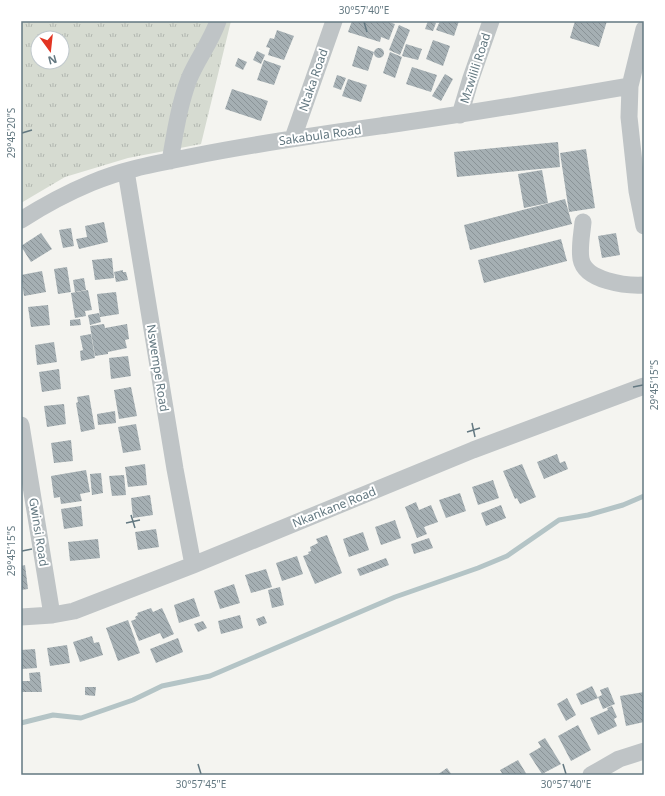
<svg xmlns="http://www.w3.org/2000/svg" width="665" height="796" font-family="'Noto Sans',sans-serif">
	<style>
		.grass { fill: url(#grass-tufts); fill-rule: evenodd }
		.lines { fill: none; stroke-linecap: round; stroke-linejoin: round }
		.stream { stroke: #b4c4c6; stroke-width: 5 }
		.building { fill: url(#building-back-hatch) }
		.minor { stroke: #bfc4c6; stroke-width: 17 }
		.ticks { fill: none; stroke: #637881; stroke-width: 1.5 }
		.labels { text-anchor: middle; dominant-baseline: central; stroke-width: 4; stroke-linejoin: round; paint-order: stroke }
		.street-label { font-size: 12px; fill: #637881; stroke: #fff }
		.neatline { fill: none; stroke: #637881; stroke-width: 1.5 }
		.ticks-label { font-size: 10px; text-anchor: middle; fill: #637881 }
	</style>
	<defs>
		<pattern id="grass-tufts" width="24" height="20" patternUnits="userSpaceOnUse"><rect width="24" height="20" fill="#d6dbd1"/><path d="M3 7l-1-3M5 7V3M7 7l1-3M15 17l-1-3M17 17v-4M19 17l1-3" fill="none" stroke="#b1b6af"/></pattern>
		<pattern id="building-back-hatch" width="6" height="6" patternUnits="userSpaceOnUse"><rect width="6" height="6" fill="#a5afb3"/><path d="M-1 5l2 2M0 0l6 6M5-1l2 2" fill="none" stroke="#8a9397"/></pattern>
	</defs>
	<rect width="100%" height="100%" fill="#f4f4f0"/>
	<path class="grass" d="M 21,21 L 231,21 L 201,144 L 128,158 L 65,177 L 21,203 ZM 38,38 L 62,38 L 62,62 L 38,62 Z"/>
	<g class="lines">
		<path class="stream" d="M 21,723 L 53,715 L 81,718 L 133,700 L 162,686 L 210,676 L 395,597 L 478,568 L 507,556 L 559,520 L 588,515 L 623,505 L 644,496"/>
	</g>
	<path class="building" d="M 352,21 L 386,21 L 395,24 L 389,40 L 381,37 L 380,42 L 348,32 Z
		M 428,21 L 436,23 L 433,31 L 425,29 Z
		M 440,21 L 459,21 L 454,36 L 436,30 Z
		M 575,21 L 607,21 L 599,47 L 570,38 Z
		M 399,25 L 410,30 L 400,55 L 389,50 Z
		M 277,30 L 294,36 L 284,60 L 268,55 L 270,48 L 266,47 L 270,38 L 274,39 Z
		M 433,40 L 450,46 L 443,66 L 426,59 Z
		M 406,44 L 422,49 L 418,60 L 402,56 Z
		M 358,46 L 374,52 L 368,71 L 352,66 Z
		M374 53a5 5 0 1 1 10 0a5 5 0 1 1-10 0Z
		M 257,51 L 265,55 L 261,64 L 253,60 Z
		M 390,52 L 402,57 L 395,78 L 383,73 Z
		M 238,58 L 247,62 L 243,70 L 235,66 Z
		M 264,60 L 281,66 L 274,85 L 257,80 Z
		M 412,67 L 437,75 L 431,92 L 406,84 Z
		M 445,74 L 453,79 L 441,101 L 432,96 Z
		M 337,75 L 346,78 L 341,90 L 333,87 Z
		M 348,79 L 367,85 L 361,102 L 342,96 Z
		M 232,89 L 268,101 L 261,121 L 225,109 Z
		M 558,142 L 560,167 L 457,177 L 454,152 Z
		M 586,149 L 595,208 L 569,212 L 560,153 Z
		M 542,170 L 548,203 L 524,208 L 518,174 Z
		M 565,199 L 572,224 L 470,250 L 464,225 Z
		M 104,222 L 108,242 L 79,249 L 76,239 L 87,237 L 85,226 Z
		M 71,228 L 74,246 L 63,248 L 59,230 Z
		M 41,233 L 52,249 L 31,262 L 21,246 Z
		M 616,233 L 620,255 L 602,258 L 598,236 Z
		M 561,239 L 567,261 L 484,283 L 478,260 Z
		M 112,258 L 114,278 L 95,280 L 92,260 Z
		M 67,267 L 71,292 L 58,294 L 54,269 Z
		M 123,270 L 123,272 L 126,272 L 128,280 L 116,282 L 114,272 Z
		M 42,271 L 46,292 L 24,296 L 21,275 Z
		M 84,278 L 86,290 L 75,292 L 73,280 Z
		M 88,290 L 92,310 L 85,311 L 86,316 L 75,318 L 71,293 Z
		M 116,292 L 119,314 L 100,317 L 97,294 Z
		M 48,305 L 50,325 L 31,327 L 28,307 Z
		M 99,313 L 101,322 L 90,325 L 88,315 Z
		M 80,319 L 81,325 L 70,326 L 70,320 Z
		M 104,324 L 105,328 L 127,324 L 129,339 L 125,340 L 127,348 L 108,352 L 108,354 L 95,356 L 90,326 Z
		M 91,334 L 95,358 L 81,361 L 80,351 L 83,350 L 80,336 Z
		M 54,342 L 57,362 L 37,365 L 35,345 Z
		M 128,356 L 131,376 L 111,379 L 109,358 Z
		M 59,369 L 61,389 L 42,392 L 39,372 Z
		M 131,387 L 137,416 L 119,419 L 114,390 Z
		M 89,395 L 95,429 L 81,432 L 76,403 L 78,402 L 77,397 Z
		M 64,404 L 66,424 L 47,427 L 44,406 Z
		M 115,411 L 116,423 L 98,425 L 97,414 Z
		M 136,424 L 141,450 L 123,453 L 118,427 Z
		M 71,440 L 73,461 L 54,463 L 51,443 Z
		M 557,454 L 560,463 L 565,461 L 568,469 L 544,479 L 537,462 Z
		M 145,464 L 147,485 L 128,487 L 125,467 Z
		M 522,464 L 536,497 L 520,504 L 517,498 L 515,499 L 503,471 Z
		M 86,470 L 90,492 L 80,494 L 82,501 L 61,504 L 60,497 L 54,498 L 51,476 Z
		M 101,473 L 103,493 L 92,495 L 90,474 Z
		M 124,475 L 126,495 L 112,496 L 109,476 Z
		M 493,480 L 499,498 L 478,505 L 472,487 Z
		M 460,493 L 466,511 L 446,518 L 439,500 Z
		M 150,495 L 153,515 L 133,518 L 131,498 Z
		M 416,502 L 419,510 L 431,505 L 438,522 L 424,527 L 427,534 L 417,538 L 405,507 Z
		M 501,505 L 506,518 L 486,526 L 481,513 Z
		M 81,506 L 83,526 L 64,529 L 61,509 Z
		M 395,520 L 401,538 L 381,545 L 375,527 Z
		M 156,529 L 159,547 L 138,550 L 135,532 Z
		M 363,532 L 369,550 L 349,557 L 343,539 Z
		M 327,535 L 342,573 L 315,584 L 303,556 L 309,554 L 308,552 L 311,551 L 310,547 L 318,543 L 316,539 Z
		M 429,538 L 433,548 L 414,554 L 411,544 Z
		M 98,539 L 100,558 L 70,561 L 68,542 Z
		M 297,556 L 303,574 L 282,581 L 276,563 Z
		M 386,558 L 389,565 L 360,576 L 357,569 Z
		M 25,565 L 28,589 L 21,590 L 21,566 Z
		M 266,569 L 272,587 L 251,593 L 245,575 Z
		M 234,584 L 240,603 L 220,609 L 214,591 Z
		M 280,587 L 284,605 L 272,608 L 268,590 Z
		M 194,598 L 200,616 L 179,623 L 174,605 Z
		M 151,608 L 153,612 L 162,608 L 174,634 L 163,639 L 160,633 L 139,641 L 131,621 L 136,619 L 135,617 L 138,615 L 137,613 Z
		M 240,615 L 243,628 L 221,634 L 218,621 Z
		M 264,616 L 267,623 L 259,626 L 256,619 Z
		M 128,620 L 140,653 L 118,661 L 106,628 Z
		M 203,621 L 207,628 L 198,632 L 194,624 Z
		M 92,636 L 94,643 L 99,642 L 103,655 L 80,662 L 73,642 Z
		M 178,638 L 183,652 L 156,663 L 150,649 Z
		M 67,645 L 70,663 L 50,666 L 47,648 Z
		M 35,649 L 37,668 L 21,669 L 21,650 Z
		M 40,672 L 42,692 L 21,692 L 21,681 L 30,681 L 29,673 Z
		M 592,686 L 598,698 L 581,705 L 576,694 Z
		M 85,687 L 96,687 L 95,696 L 85,695 Z
		M 608,687 L 615,704 L 603,709 L 598,697 L 602,695 L 600,690 Z
		M 644,692 L 644,722 L 626,726 L 620,696 Z
		M 567,698 L 576,715 L 566,721 L 557,704 Z
		M 612,706 L 617,717 L 614,719 L 617,726 L 598,735 L 590,718 L 608,710 L 607,708 Z
		M 578,725 L 591,750 L 571,761 L 558,736 Z
		M 545,738 L 561,764 L 542,774 L 529,754 L 541,747 L 538,742 Z
		M 518,760 L 527,775 L 503,775 L 500,770 Z
		M 447,768 L 452,775 L 437,775 Z"/>
	<g class="lines">
		<path class="minor" d="M 644,29 L 630,86 L 629,117 L 637,191 L 644,226
			M 460,115 L 471,78 L 491,21
			M 293,138 L 334,21
			M 170,161 C 175,134 179,105 189,79 C 197,59 211,42 218,21
			M 126,171 L 175,469 L 193,565
			M 21,220 C 43,206 67,193 91,183 C 123,169 159,163 194,156 C 258,143 323,134 387,125 C 468,114 549,100 630,86
			M 583,222 C 582,234 579,247 581,259 C 585,281 626,286 644,285
			M 21,425 L 52,615
			M 21,617 L 52,615 L 74,611 L 193,565 L 473,450 L 644,386
			M 591,775 L 619,759 L 644,751"/>
	</g>
	<path class="ticks" d="M 364,22 L 367,32M 22,133 L 32,130M 633,387 L 643,385M 472,423 L 475,437M 467,432 L 480,428M 131,515 L 135,528M 126,523 L 140,520M 22,551 L 32,549M 198,764 L 201,774M 563,764 L 566,774"/>
	<g class="labels">
		<g class="street-label">
			<text transform="translate(475 68) rotate(-72)">Mzwilili Road</text>
			<text transform="translate(313 80) rotate(-71)">Ntaka Road</text>
			<text transform="translate(320 135) rotate(-8)">Sakabula Road</text>
			<text transform="translate(158 368) rotate(81)">Nswempe Road</text>
			<text transform="translate(334 507) rotate(-22)">Nkankane Road</text>
			<text transform="translate(39 532) rotate(81)">Gwinsi Road</text>
		</g>
	</g>
	<rect width="665" height="796" fill="none" stroke="#ffffff" stroke-width="44"/>
	<g transform="translate(50 50) rotate(165)"><circle r="19" fill="#ffffff" stroke="#c1c9cd"/>
	<path d="M0-3L7 15L0 10L-7 15Z" fill="#e23422"/>
	<text y="-6" font-size="11" font-weight="bold" text-anchor="middle" fill="#637881">N</text>
	</g>
	<rect x="22" y="22" width="621" height="752" class="neatline"/>
	<g class="ticks-label">
		<text x="364" y="14">30°57'40"E</text>
		<text transform="translate(11 133) rotate(-90)" y="4">29°45'20"S</text>
		<text transform="translate(654 385) rotate(-90)" y="4">29°45'15"S</text>
		<text transform="translate(11 551) rotate(-90)" y="4">29°45'15"S</text>
		<text x="201" y="788">30°57'45"E</text>
		<text x="566" y="788">30°57'40"E</text>
	</g>
</svg>
